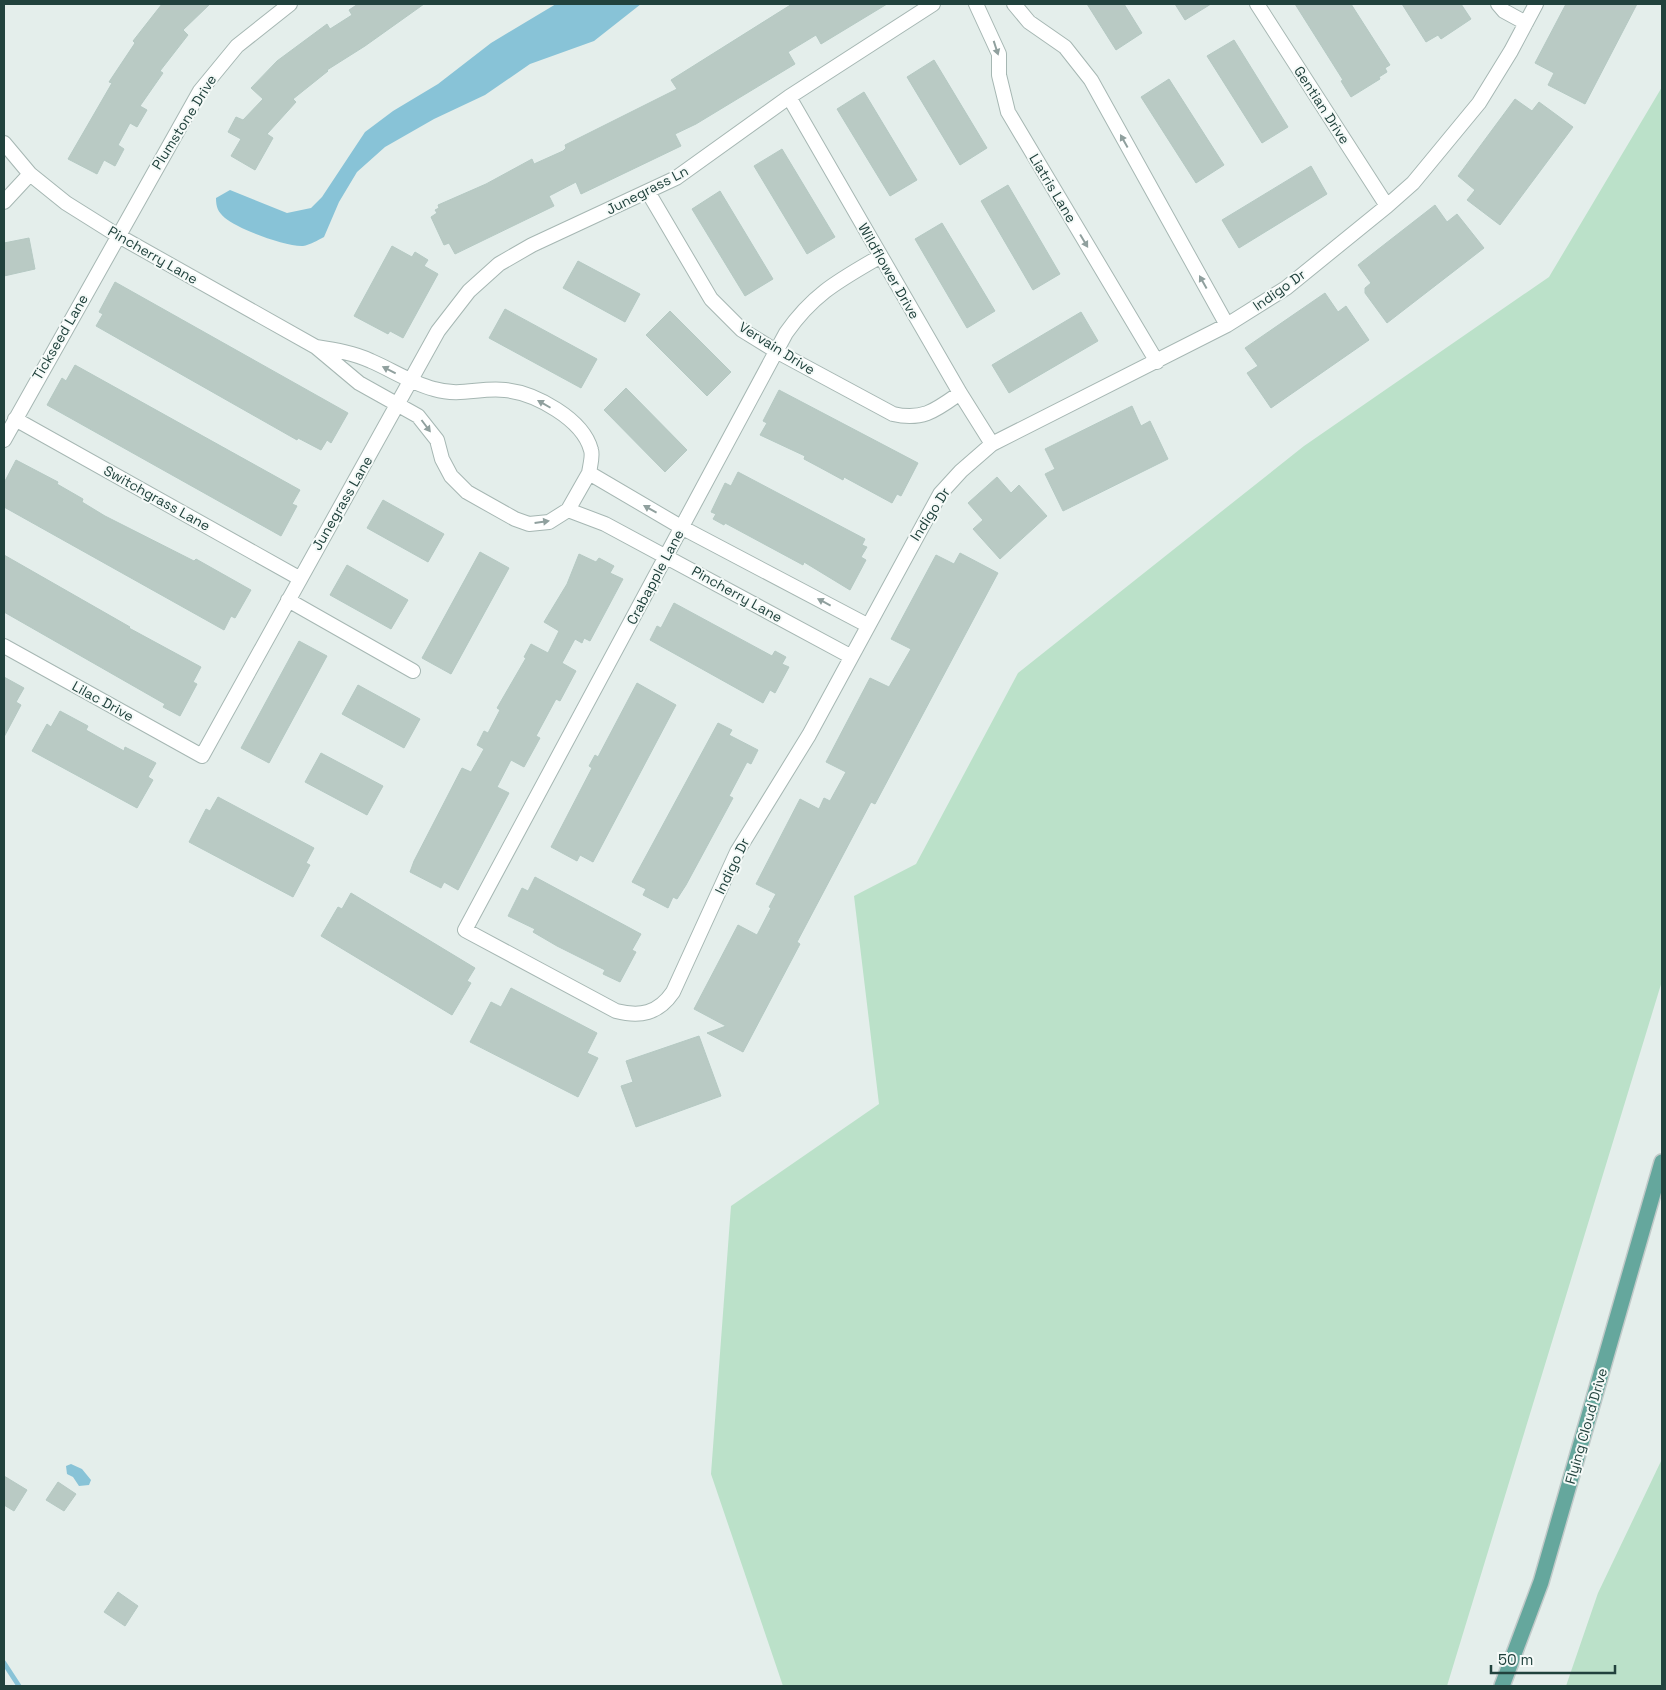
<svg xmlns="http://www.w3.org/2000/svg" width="1666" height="1690" font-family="'Space Grotesk',sans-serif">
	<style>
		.green { fill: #bbe1c9 }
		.water { fill: #88c3d7 }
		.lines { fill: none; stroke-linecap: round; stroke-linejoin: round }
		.stream { stroke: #88c3d7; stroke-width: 5 }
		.building { fill: #b9cac4; stroke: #b5c9c3 }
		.minor-casing { stroke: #a6b7b3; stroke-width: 16 }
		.primary-casing { stroke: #c1cac9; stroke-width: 18 }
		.minor { stroke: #fff; stroke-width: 14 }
		.primary { stroke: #65a79d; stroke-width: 15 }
		.oneway { fill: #90a09e }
		.labels { text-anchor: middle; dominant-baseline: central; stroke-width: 4; stroke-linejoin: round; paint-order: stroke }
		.street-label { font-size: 14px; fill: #21423d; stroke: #f5faf8 }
	</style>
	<rect width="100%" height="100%" fill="#e4eeeb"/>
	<path class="green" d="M 1662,87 L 1662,981 L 1447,1686 L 783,1686 L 711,1474 L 731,1206 L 879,1104 L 854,896 L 916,864 L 1018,673 L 1304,446 L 1549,277 Z
		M 1662,1459 L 1662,1686 L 1566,1686 L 1598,1593 Z"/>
	<path class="water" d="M 556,4 L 641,4 L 594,41 L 530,64 L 485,95 L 434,119 L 385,147 L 357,172 L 339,202 L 324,237 C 318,240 310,245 303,246 C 286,247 238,229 225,218 C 218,212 216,207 216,198 L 230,190 L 287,213 L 311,208 L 322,197 L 365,132 L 393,111 L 438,84 L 491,43 Z
		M 71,1464 L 82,1469 L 91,1480 L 89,1485 L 79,1486 L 73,1477 L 67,1474 L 66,1466 Z"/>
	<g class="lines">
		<path class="stream" d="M 4,1663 L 19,1686"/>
	</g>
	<path class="building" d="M 162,4 L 210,4 L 183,30 L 188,35 L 160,71 L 163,73 L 140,106 L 147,110 L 137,127 L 130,123 L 118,145 L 124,149 L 115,166 L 104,160 L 97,174 L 68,159 L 112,83 L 109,82 L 135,43 L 133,41 Z
		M 358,4 L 424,4 L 365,46 L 327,70 L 328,71 L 293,99 L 296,102 L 267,134 L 273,138 L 255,170 L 231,156 L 241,139 L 228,132 L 236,117 L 243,120 L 263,99 L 251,88 L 277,61 L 327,24 L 330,29 L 352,15 L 349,10 Z
		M 792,4 L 887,4 L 821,44 L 816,35 L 788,52 L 795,64 L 696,124 L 675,134 L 681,146 L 581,194 L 576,182 L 549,196 L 554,206 L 455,254 L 449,243 L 444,245 L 431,217 L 437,213 L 435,210 L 439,208 L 438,205 L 486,184 L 532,159 L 534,164 L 563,151 L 566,148 L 565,145 L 677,89 L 671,80 Z
		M 1087,4 L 1124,4 L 1142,33 L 1116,50 Z
		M 1175,4 L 1211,4 L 1185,20 Z
		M 1295,4 L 1351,4 L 1390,65 L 1385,68 L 1387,72 L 1379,77 L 1380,79 L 1351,97 L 1341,81 L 1343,80 Z
		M 1402,4 L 1461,4 L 1471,19 L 1441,39 L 1438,35 L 1426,42 Z
		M 1566,4 L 1637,4 L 1585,104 L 1548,85 L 1554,73 L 1535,63 Z
		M 1234,40 L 1288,127 L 1262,143 L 1207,56 Z
		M 934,60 L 987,148 L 960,165 L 907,77 Z
		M 1169,79 L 1224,165 L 1196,183 L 1141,97 Z
		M 864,92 L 917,180 L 890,196 L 837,109 Z
		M 1515,99 L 1532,111 L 1539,102 L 1573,127 L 1500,225 L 1467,200 L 1475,190 L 1458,176 Z
		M 782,149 L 835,237 L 807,254 L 754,166 Z
		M 1311,166 L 1327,194 L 1239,248 L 1222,220 Z
		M 1008,185 L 1060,274 L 1033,290 L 981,201 Z
		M 720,191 L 773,279 L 745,296 L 692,209 Z
		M 1435,205 L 1447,222 L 1457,214 L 1484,248 L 1387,323 L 1365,293 L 1365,288 L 1371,283 L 1358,265 Z
		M 942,223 L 995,311 L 967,328 L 915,239 Z
		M 29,238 L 35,269 L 4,276 L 4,243 Z
		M 392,246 L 412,257 L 415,252 L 428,260 L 424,266 L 438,274 L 403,338 L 390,331 L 388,334 L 354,316 Z
		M 578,261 L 640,294 L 625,322 L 563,288 Z
		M 115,282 L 348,413 L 331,443 L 327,440 L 321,450 L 298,438 L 297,440 L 96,326 L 103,314 L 99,312 Z
		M 1325,293 L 1338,312 L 1346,306 L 1369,340 L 1271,408 L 1247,373 L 1258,366 L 1245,348 Z
		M 505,309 L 597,359 L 581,388 L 489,338 Z
		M 670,311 L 731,372 L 707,396 L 646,335 Z
		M 1081,312 L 1098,341 L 1009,393 L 992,365 Z
		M 75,365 L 300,490 L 292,504 L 297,506 L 281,536 L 47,405 L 62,378 L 66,381 Z
		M 626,388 L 687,450 L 665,472 L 604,410 Z
		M 779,390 L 918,463 L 901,496 L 897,494 L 892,503 L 844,477 L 843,480 L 819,467 L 804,459 L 805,456 L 760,435 L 767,423 L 763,421 Z
		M 1132,406 L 1141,426 L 1150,421 L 1168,459 L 1063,511 L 1045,474 L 1055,469 L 1045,449 Z
		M 16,460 L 58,482 L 57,484 L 83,499 L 82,502 L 105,516 L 194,561 L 196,559 L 251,590 L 235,618 L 231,616 L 224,630 L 4,507 L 4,483 Z
		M 738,472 L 865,539 L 862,545 L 867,547 L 861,557 L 866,560 L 850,590 L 804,562 L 803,565 L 725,523 L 724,525 L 713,519 L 716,514 L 711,512 L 725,483 L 731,486 Z
		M 997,477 L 1011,493 L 1019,485 L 1047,516 L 1000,559 L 973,529 L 983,520 L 968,503 Z
		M 383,500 L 444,534 L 428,562 L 367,528 Z
		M 480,552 L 509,568 L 451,674 L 422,658 Z
		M 960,553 L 998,573 L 875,804 L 871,802 L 797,942 L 800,944 L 743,1052 L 707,1033 L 726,1026 L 694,1009 L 738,925 L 757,935 L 771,908 L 769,907 L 776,894 L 756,884 L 800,799 L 819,809 L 824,798 L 830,801 L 846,772 L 826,762 L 870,678 L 889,687 L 911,649 L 891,639 L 936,555 L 954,564 Z
		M 579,554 L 596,562 L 599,558 L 614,566 L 610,573 L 623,579 L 590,641 L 584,638 L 582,643 L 575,639 L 562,663 L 576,671 L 560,701 L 556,699 L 536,736 L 540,738 L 524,767 L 511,760 L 497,787 L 509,793 L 458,890 L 444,882 L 441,888 L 410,872 L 414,861 L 462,768 L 471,772 L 484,749 L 477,745 L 484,731 L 488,733 L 500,710 L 497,708 L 526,658 L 524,657 L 531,644 L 548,653 L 559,631 L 544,622 L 567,584 Z
		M 4,555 L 130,627 L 129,628 L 201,667 L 193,682 L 197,684 L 180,716 L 163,707 L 165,704 L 4,612 Z
		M 347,565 L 408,600 L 391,629 L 330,595 Z
		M 674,603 L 772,656 L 775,651 L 786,657 L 782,664 L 789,667 L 775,693 L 770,690 L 763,703 L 650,640 L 657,626 L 661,628 Z
		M 299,641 L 327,656 L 269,763 L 241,748 Z
		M 4,677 L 24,688 L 16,702 L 21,705 L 4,737 Z
		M 637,683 L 676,705 L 593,862 L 580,855 L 577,861 L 551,847 L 592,768 L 589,766 L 595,755 L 598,757 Z
		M 358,685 L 420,719 L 404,748 L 342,714 Z
		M 60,711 L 88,726 L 86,730 L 124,751 L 125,747 L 156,763 L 148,777 L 153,780 L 137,808 L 32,751 L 47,724 L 51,727 Z
		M 718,723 L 732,730 L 729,735 L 758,750 L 751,764 L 747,762 L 729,796 L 733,798 L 686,885 L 677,899 L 673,897 L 668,908 L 643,895 L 646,889 L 632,882 Z
		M 321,753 L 383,786 L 367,815 L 305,782 Z
		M 218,797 L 314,848 L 306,863 L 310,865 L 293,897 L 189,842 L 206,809 L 210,811 Z
		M 535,877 L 641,934 L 632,950 L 636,952 L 620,982 L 603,974 L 605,970 L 557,946 L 533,932 L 535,929 L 508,916 L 522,888 L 528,891 Z
		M 351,893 L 475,968 L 467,981 L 471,983 L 452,1015 L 321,936 L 338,907 L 342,909 Z
		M 511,988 L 597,1033 L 587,1053 L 598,1058 L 578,1097 L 470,1042 L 491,1002 L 501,1007 Z
		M 699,1036 L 721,1096 L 636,1127 L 621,1086 L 633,1082 L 626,1061 Z
		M 4,1476 L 27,1490 L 14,1511 L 4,1505 Z
		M 58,1482 L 76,1494 L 64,1511 L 46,1500 Z
		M 118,1592 L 138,1606 L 125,1626 L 104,1612 Z"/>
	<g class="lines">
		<g class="minor-casing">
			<path id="minor" d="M 976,4 L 999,54 L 999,75 L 1008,112 L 1157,362
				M 1014,4 L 1029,22 L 1065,47 L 1091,80 L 1227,325
				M 1257,4 L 1387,206
				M 1498,4 L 1504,11 L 1526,23
				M 789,97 L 960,393 L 992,444
				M 4,143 L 30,174 L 66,203 L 117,235 L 316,347 L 359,383 L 418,416 L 437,440 L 442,459 L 451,476 L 467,492 L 515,519 L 529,524 L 549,522 L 568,510 L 605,524 L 850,656
				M 648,192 L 711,299 L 742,330 L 776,351 L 893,414 C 923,421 936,410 960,393
				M 4,202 L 30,174
				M 881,256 C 840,280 814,293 786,333 L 465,930 L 616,1011 C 640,1017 658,1014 673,992 L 737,852 L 809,735 L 940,494 L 961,471 L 992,444 L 1227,325 L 1286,288 L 1387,206 L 1413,183 L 1479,103 L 1511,51 L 1536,4
				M 316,347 C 335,350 354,353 371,361 C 392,370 411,383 434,389 C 461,397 480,387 505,390 C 535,393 583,419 591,450 C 593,456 590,466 589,473 L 681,527 L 867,625
				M 15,419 L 299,578
				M 4,440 L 200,91 L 237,46 L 290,4
				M 568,510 L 589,473
				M 288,600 L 413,671
				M 4,646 L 202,756 L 438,331 L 469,291 L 499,264 L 532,245 L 676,178 L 789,97 L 933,4"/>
		</g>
		<g class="primary-casing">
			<path id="primary" d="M 1502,1686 L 1541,1582 L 1662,1162"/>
		</g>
		<use href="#minor" class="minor"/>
		<use href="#primary" class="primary"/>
	</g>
	<defs><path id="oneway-solid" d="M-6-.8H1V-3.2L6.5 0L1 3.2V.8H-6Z" transform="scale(1.25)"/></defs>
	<g class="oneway">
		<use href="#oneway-solid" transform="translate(996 48) rotate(72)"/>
		<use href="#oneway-solid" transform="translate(1124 141) rotate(-119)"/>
		<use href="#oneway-solid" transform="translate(1084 241) rotate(59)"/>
		<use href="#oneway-solid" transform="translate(1203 282) rotate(-119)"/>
		<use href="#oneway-solid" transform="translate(389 370) rotate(-153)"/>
		<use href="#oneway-solid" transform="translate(544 404) rotate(-150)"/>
		<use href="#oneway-solid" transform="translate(426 426) rotate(53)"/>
		<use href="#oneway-solid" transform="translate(650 509) rotate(-151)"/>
		<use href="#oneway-solid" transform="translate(542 522) rotate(-8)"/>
		<use href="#oneway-solid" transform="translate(824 602) rotate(-152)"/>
	</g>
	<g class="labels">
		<g class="street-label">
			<text transform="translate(1322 105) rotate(57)">Gentian Drive</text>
			<text transform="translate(184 122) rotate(-58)">Plumstone Drive</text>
			<text transform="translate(1053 188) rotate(59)">Liatris Lane</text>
			<text transform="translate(647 190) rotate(-27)">Junegrass Ln</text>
			<text transform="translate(153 255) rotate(30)">Pincherry Lane</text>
			<text transform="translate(889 271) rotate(60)">Wildflower Drive</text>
			<text transform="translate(1279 290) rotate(-35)">Indigo Dr</text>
			<text transform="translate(60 337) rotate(-60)">Tickseed Lane</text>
			<text transform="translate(777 348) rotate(32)">Vervain Drive</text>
			<text transform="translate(157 498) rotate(29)">Switchgrass Lane</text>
			<text transform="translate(342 503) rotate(-60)">Junegrass Lane</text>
			<text transform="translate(930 514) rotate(-57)">Indigo Dr</text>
			<text transform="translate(655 577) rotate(-62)">Crabapple Lane</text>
			<text transform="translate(737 594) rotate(29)">Pincherry Lane</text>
			<text transform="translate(103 701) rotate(29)">Lilac Drive</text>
			<text transform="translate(732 866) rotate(-64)">Indigo Dr</text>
			<text transform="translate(1586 1426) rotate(-74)">Flying Cloud Drive</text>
		</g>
	</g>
	<rect width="1666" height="1690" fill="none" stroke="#21423d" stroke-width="10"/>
	<path d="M1491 1665v8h124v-8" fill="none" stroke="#21423d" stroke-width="2.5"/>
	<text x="1498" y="1665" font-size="15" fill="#21423d" stroke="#f5faf8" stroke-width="4" paint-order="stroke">50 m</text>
</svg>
